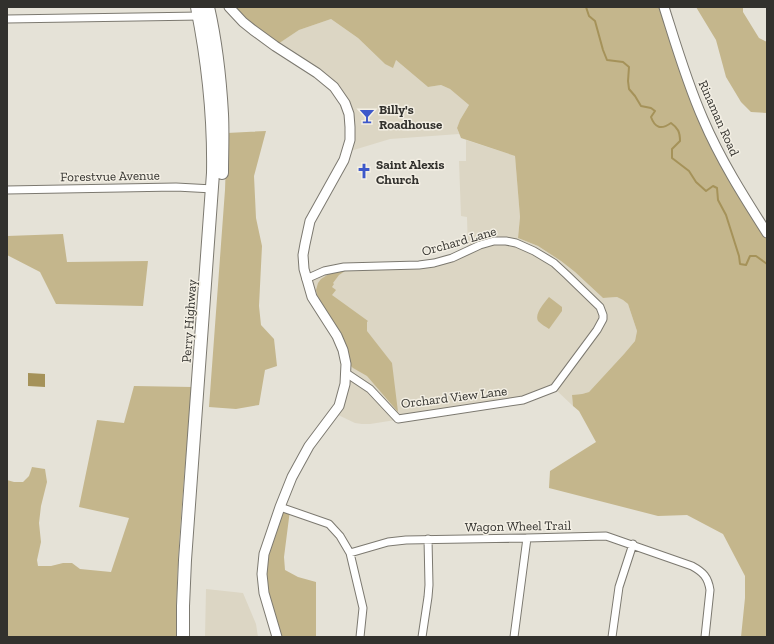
<svg xmlns="http://www.w3.org/2000/svg" width="774" height="644" font-family="'Zilla Slab',serif">
	<style>
		.built { fill: #dcd6c4 }
		.green { fill: #c4b68c }
		.water { fill: #a59259 }
		.lines { fill: none; stroke-linecap: round; stroke-linejoin: round }
		.stream { stroke: #a59259; stroke-width: 2 }
		.minor-casing { stroke: #7c7970; stroke-width: 9 }
		.tertiary-casing { stroke: #7c7970; stroke-width: 11 }
		.trunk-casing { stroke: #7c7970; stroke-width: 14 }
		.minor { stroke: #fff; stroke-width: 7 }
		.tertiary { stroke: #fff; stroke-width: 9 }
		.trunk { stroke: #fff; stroke-width: 12 }
		.labels { text-anchor: middle; dominant-baseline: central; stroke-width: 3; stroke-linejoin: round; paint-order: stroke }
		.poi-label { font-size: 13px; font-weight: bold; fill: #32312d; stroke: #f3efe4; text-anchor: start }
		.street-label { font-size: 13px; fill: #32312d; stroke: #f3efe4 }
	</style>
	<rect width="100%" height="100%" fill="#e5e2d7"/>
	<path class="built" d="M 331,19 L 358,38 L 385,64 L 396,60 L 428,87 L 441,85 L 450,89 L 469,105 L 460,120 L 457,128 L 459,134 L 390,139 L 347,152 L 350,140 L 342,97 L 275,46 L 299,30 Z
		M 466,140 L 515,156 L 520,217 L 518,238 L 538,246 L 561,261 L 575,272 L 603,298 L 617,297 L 623,300 L 628,304 L 637,331 L 635,341 L 624,354 L 589,392 L 582,394 L 572,395 L 573,406 L 554,388 L 523,400 L 370,424 L 362,424 L 355,423 L 334,413 L 346,364 L 306,279 L 324,271 L 419,265 L 468,251 L 467,217 L 461,216 L 459,161 L 466,161 Z
		M 206,589 L 243,593 L 256,624 L 258,637 L 205,637 Z"/>
	<path class="green" d="M 229,7 L 664,7 L 698,109 L 767,233 L 767,637 L 741,637 L 745,598 L 745,576 L 723,534 L 687,515 L 658,516 L 549,488 L 550,471 L 596,442 L 579,411 L 573,406 L 572,395 L 582,394 L 589,392 L 624,354 L 635,341 L 637,331 L 628,304 L 623,300 L 617,297 L 603,298 L 575,272 L 561,261 L 538,246 L 518,238 L 520,217 L 515,156 L 461,138 L 457,128 L 460,120 L 469,105 L 450,89 L 441,85 L 428,87 L 396,60 L 393,68 L 385,64 L 358,38 L 331,19 L 299,30 L 275,46 Z
		M 696,7 L 743,7 L 743,12 L 759,38 L 767,42 L 767,113 L 751,112 L 741,102 L 726,77 L 716,40 Z
		M 266,131 L 254,176 L 256,218 L 262,246 L 259,306 L 261,325 L 274,339 L 277,366 L 265,370 L 259,405 L 236,409 L 209,407 L 225,190 L 227,133 Z
		M 63,234 L 67,262 L 148,261 L 143,306 L 56,304 L 40,272 L 7,255 L 7,236 Z
		M 337,271 L 345,271 L 339,275 L 333,283 L 334,284 L 332,287 L 336,290 L 332,295 L 368,321 L 367,322 L 367,331 L 392,363 L 398,412 L 367,376 L 353,368 L 350,365 L 349,353 L 345,343 L 338,329 L 318,299 L 316,290 L 318,283 L 321,279 L 332,272 Z
		M 549,297 L 562,307 L 562,311 L 549,329 C 546,327 541,324 538,321 C 534,314 545,302 549,297 Z
		M 134,386 L 192,387 C 185,470 176,554 176,637 L 7,637 L 7,480 L 14,482 L 23,482 L 29,476 L 32,467 L 45,469 L 47,482 L 41,506 L 39,523 L 41,542 L 37,560 L 38,566 L 51,566 L 63,563 L 72,563 L 80,569 L 111,572 L 129,518 L 79,507 L 97,420 L 124,423 Z
		M 280,507 L 290,510 L 284,557 L 285,570 L 298,577 L 316,582 L 316,637 L 277,637 L 262,574 Z"/>
	<path class="water" d="M 28,373 L 45,374 L 45,387 L 28,386 Z"/>
	<g class="lines">
		<path class="stream" d="M 586,7 L 589,16 L 595,21 L 603,50 L 607,60 L 623,62 L 629,67 L 628,81 L 629,89 L 635,96 L 641,106 L 651,108 L 655,111 L 651,117 C 655,128 661,130 671,123 C 678,128 680,132 680,141 L 672,149 L 672,158 L 689,171 L 696,182 L 706,191 L 713,186 L 717,188 L 718,200 L 726,215 L 739,256 L 740,264 L 746,265 L 750,256 L 756,256 L 767,264"/>
		<g class="minor-casing">
			<path id="minor" d="M 7,19 L 201,16
				M 7,190 L 176,187 L 213,189
				M 306,279 L 324,271 L 344,267 L 419,265 L 434,263 L 452,258 L 480,245 L 494,241 L 506,241 L 516,243 L 534,251 L 554,263 L 567,275 L 600,307 L 603,315 L 603,319 L 597,330 L 554,388 L 523,400 L 398,419 L 370,389 L 346,373
				M 280,507 L 329,524 L 340,536 L 350,553 L 363,608 L 360,637
				M 350,553 L 388,542 L 406,540 L 527,538 L 606,536 L 692,566 C 703,572 708,577 710,590 L 705,637
				M 422,637 L 428,597 L 429,585 L 428,539
				M 514,637 L 527,538
				M 612,637 L 619,587 L 633,544"/>
		</g>
		<g class="tertiary-casing">
			<path id="tertiary" d="M 229,7 L 243,22 L 253,30 L 275,46 L 317,73 L 334,87 L 345,103 L 349,114 L 350,127 L 350,140 L 344,160 L 310,221 L 305,244 L 303,255 L 304,269 L 312,297 L 337,336 L 343,350 L 346,364 L 345,384 L 339,406 L 309,446 L 292,477 L 280,507 L 264,554 L 262,574 L 264,593 L 277,637
				M 664,7 C 676,45 687,83 703,119 C 720,159 744,197 767,233"/>
		</g>
		<g class="trunk-casing">
			<path id="trunk" d="M 208,7 C 216,42 220,78 222,114 C 223,134 222,153 222,173
				M 183,637 L 183,606 L 185,560 L 213,173 C 214,117 208,62 197,7"/>
		</g>
		<use href="#minor" class="minor"/>
		<use href="#tertiary" class="tertiary"/>
		<use href="#trunk" class="trunk"/>
	</g>
	<defs>
		<g id="bar-bare" transform="scale(1.2)"><path d="M-6-5H6L.8 .8V4.5H3.5V6h-7V4.5H-.8V.8Z" fill="#3d58ca" stroke="#f3efe4" stroke-width="2.5" paint-order="stroke"/></g>
		<g id="church-bare" transform="scale(1.2)"><path d="M-1.2-6h2.4v3.5h3.3v2.4h-3.3V6h-2.4V-.1h-3.3v-2.4h3.3Z" fill="#3d58ca" stroke="#f3efe4" stroke-width="2.5" paint-order="stroke"/></g>
	</defs>
	<g fill-rule="evenodd">
		<use href="#bar-bare" x="367" y="116"/>
		<use href="#church-bare" x="364" y="171"/>
	</g>
	<g class="labels">
		<g class="poi-label">
			<text x="379" y="109">Billy's<tspan x="379" dy="15">Roadhouse</tspan></text>
			<text x="376" y="164">Saint Alexis<tspan x="376" dy="15">Church</tspan></text>
		</g>
		<g class="street-label">
			<text transform="translate(719 118) rotate(66)">Rinaman Road</text>
			<text transform="translate(110 176) rotate(-1)">Forestvue Avenue</text>
			<text transform="translate(459 241) rotate(-16)">Orchard Lane</text>
			<text transform="translate(189 321) rotate(-86)">Perry Highway</text>
			<text transform="translate(454 397) rotate(-7)">Orchard View Lane</text>
			<text transform="translate(518 526) rotate(-1)">Wagon Wheel Trail</text>
		</g>
	</g>
	<rect width="774" height="644" fill="none" stroke="#32312d" stroke-width="16"/>
</svg>
